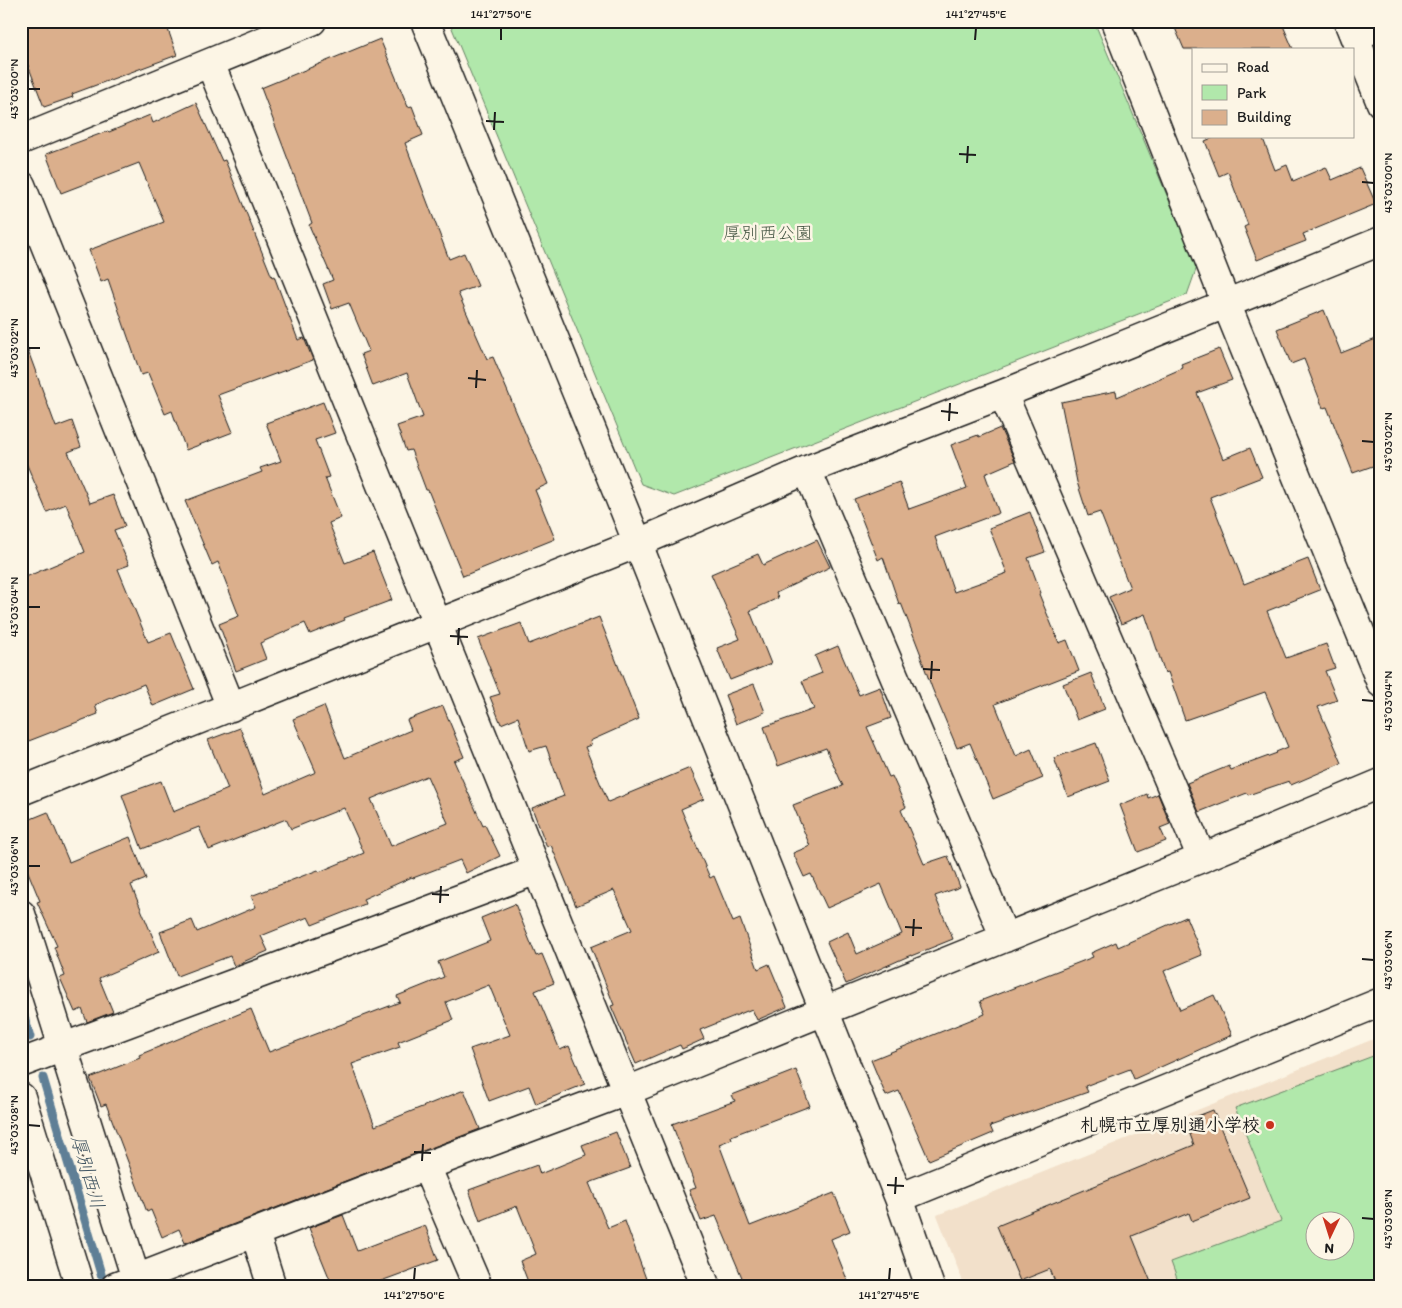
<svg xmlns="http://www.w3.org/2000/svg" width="1402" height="1308" font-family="Itim,'Klee One',sans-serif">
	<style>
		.built { fill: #f2e0ca; fill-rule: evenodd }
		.green { fill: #b1e8ab; stroke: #668264; fill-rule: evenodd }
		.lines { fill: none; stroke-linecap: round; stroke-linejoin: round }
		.stream { stroke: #5e7f96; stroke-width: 9 }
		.building { fill: #dbaf8c; stroke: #1c1c1c; fill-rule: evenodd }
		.minor-casing { stroke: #1c1c1c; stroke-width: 31 }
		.minor { stroke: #fcf5e5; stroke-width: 28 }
		.ticks { fill: none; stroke: #1c1c1c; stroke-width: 2 }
		.poi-dot { fill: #c8321e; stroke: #fcf5e5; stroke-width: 2 }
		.labels { text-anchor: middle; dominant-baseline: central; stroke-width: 5; stroke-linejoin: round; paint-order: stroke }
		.park-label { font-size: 18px; fill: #495947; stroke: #fcf5e5 }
		.poi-label { font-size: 18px; font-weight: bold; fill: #1c1c1c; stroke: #fcf5e5; text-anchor: end }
		.water-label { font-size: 19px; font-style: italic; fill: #425663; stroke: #fcf5e5 }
		.neatline { fill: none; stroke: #1c1c1c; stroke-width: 2 }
		.ticks-label { font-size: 12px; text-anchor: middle; fill: #1c1c1c }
	</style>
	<rect width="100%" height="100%" fill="#fcf5e5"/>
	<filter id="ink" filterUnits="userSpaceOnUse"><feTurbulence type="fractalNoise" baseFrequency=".02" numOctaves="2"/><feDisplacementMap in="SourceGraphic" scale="10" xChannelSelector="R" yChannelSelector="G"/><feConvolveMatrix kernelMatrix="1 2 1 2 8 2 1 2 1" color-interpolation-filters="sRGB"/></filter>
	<g filter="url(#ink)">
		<path class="built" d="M 1381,1036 L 1381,1287 L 965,1287 L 937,1215 ZM 1314,1220 L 1344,1220 L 1344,1250 L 1314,1250 Z"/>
		<path class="green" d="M 449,21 L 1094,21 L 1197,267 L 1187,295 L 674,496 L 641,484 Z
			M 1381,1053 L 1381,1287 L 1180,1287 L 1171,1262 L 1281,1221 L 1235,1108 ZM 1314,1220 L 1344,1220 L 1344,1250 L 1314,1250 Z"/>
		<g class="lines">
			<path class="stream" d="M 21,1006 L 30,1037
				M 43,1078 L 101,1274"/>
		</g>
		<path class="building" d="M 21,21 L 165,21 L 177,55 L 72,94 L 73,97 L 44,107 L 21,47 Z
			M 1172,21 L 1281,21 L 1293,49 L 1184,49 Z
			M 380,39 L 408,107 L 412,106 L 423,135 L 405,143 L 449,259 L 464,253 L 478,286 L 458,293 L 487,359 L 493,357 L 532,449 L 533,449 L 548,484 L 535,490 L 555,539 L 463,576 L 428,490 L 426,490 L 411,450 L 406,451 L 397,426 L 423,417 L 407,373 L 373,386 L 361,354 L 369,351 L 349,303 L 332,309 L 323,284 L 333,280 L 309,225 L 312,223 L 261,88 Z
			M 196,103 L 222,161 L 225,160 L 272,277 L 274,276 L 298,340 L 304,338 L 313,360 L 218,395 L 233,432 L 186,450 L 172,411 L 165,414 L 148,373 L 141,375 L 108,279 L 101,282 L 89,250 L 164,222 L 139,163 L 61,193 L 46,154 L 108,131 L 109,132 L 150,115 L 153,123 Z
			M 1217,136 L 1262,136 L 1275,170 L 1287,165 L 1293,181 L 1326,167 L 1332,180 L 1360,168 L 1376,204 L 1303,234 L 1306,241 L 1257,260 L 1244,227 L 1248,225 L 1228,172 L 1219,176 L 1205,141 Z
			M 1324,310 L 1341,353 L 1381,337 L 1381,463 L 1353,473 L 1327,407 L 1323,408 L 1304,359 L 1291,364 L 1277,329 Z
			M 24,340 L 56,427 L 72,421 L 81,447 L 68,452 L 90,503 L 113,495 L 125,526 L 114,530 L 129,565 L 118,569 L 148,642 L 171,633 L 194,689 L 153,706 L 144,684 L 95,705 L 98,714 L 21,744 L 21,579 L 85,552 L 66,504 L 47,512 L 21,451 L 21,341 Z
			M 1219,349 L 1232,380 L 1197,393 L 1223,459 L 1250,448 L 1262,477 L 1210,497 L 1244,584 L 1308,559 L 1320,590 L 1267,611 L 1286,658 L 1326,644 L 1335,668 L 1325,671 L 1337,700 L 1318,707 L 1342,763 L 1291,785 L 1289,781 L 1248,795 L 1247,793 L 1199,812 L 1187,783 L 1229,766 L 1231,770 L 1277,753 L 1276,752 L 1288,747 L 1265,692 L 1185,720 L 1168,672 L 1165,673 L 1145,614 L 1121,624 L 1109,597 L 1130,588 L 1100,512 L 1088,516 L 1077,482 L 1061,402 L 1116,391 L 1117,397 L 1183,368 L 1181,364 Z
			M 323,402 L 335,433 L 315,440 L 329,477 L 325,478 L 341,518 L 329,523 L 345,563 L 373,552 L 392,600 L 344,618 L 345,620 L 310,634 L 305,623 L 260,643 L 266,659 L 236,671 L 219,624 L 239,616 L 218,562 L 212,565 L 185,501 L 262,472 L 260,468 L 281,461 L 266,423 Z
			M 1000,428 L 1015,461 L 985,474 L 999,513 L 935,537 L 954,592 L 1007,573 L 989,528 L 1030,512 L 1045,552 L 1028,558 L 1041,593 L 1039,594 L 1059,643 L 1067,640 L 1079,671 L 995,704 L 1016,756 L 1031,749 L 1043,778 L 993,799 L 970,743 L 957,748 L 932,688 L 920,655 L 921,655 L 901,603 L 899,604 L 883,557 L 878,560 L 854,499 L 899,482 L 909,509 L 967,488 L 951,445 L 978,435 L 979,437 Z
			M 817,540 L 830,567 L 776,593 L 778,598 L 750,611 L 771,664 L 730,680 L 717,648 L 740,639 L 711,574 L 758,554 L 763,565 Z
			M 599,617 L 639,719 L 590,741 L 591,745 L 585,747 L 608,802 L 690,768 L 704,799 L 681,809 L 710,878 L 714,876 L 733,922 L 740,919 L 758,969 L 769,964 L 787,1007 L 757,1020 L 752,1009 L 700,1030 L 704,1039 L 682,1049 L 680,1045 L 636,1064 L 611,1006 L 614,1005 L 591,947 L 632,930 L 614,890 L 576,906 L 551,845 L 547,847 L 532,808 L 564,796 L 546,746 L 529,751 L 518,717 L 501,724 L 490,697 L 500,694 L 478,639 L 521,623 L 529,644 Z
			M 838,646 L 859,695 L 880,687 L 891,718 L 867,727 L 889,777 L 892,776 L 906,807 L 901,810 L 924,864 L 948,856 L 960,887 L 935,896 L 953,939 L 911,956 L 911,955 L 846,984 L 827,942 L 848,932 L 857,954 L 902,934 L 881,884 L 827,908 L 811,874 L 804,877 L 793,853 L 810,846 L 793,805 L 843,786 L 826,748 L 778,766 L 764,727 L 814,709 L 802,681 L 822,673 L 815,656 Z
			M 1091,673 L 1105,709 L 1077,720 L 1063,684 Z
			M 754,684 L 765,712 L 736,724 L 725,695 Z
			M 324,706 L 345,758 L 411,730 L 407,720 L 443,706 L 464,757 L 454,761 L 483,826 L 485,825 L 500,856 L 466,873 L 460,860 L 413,878 L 412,877 L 363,899 L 365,904 L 312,925 L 308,917 L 261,936 L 268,951 L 234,966 L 230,956 L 177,976 L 160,932 L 192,920 L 197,932 L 256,907 L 251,896 L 318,870 L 319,872 L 364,853 L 344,808 L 291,829 L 286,819 L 209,850 L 199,827 L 142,849 L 122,795 L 161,781 L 173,812 L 228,789 L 208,740 L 240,728 L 265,794 L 316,772 L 293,719 ZM 427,776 L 448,823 L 391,846 L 371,799 Z
			M 1096,743 L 1110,781 L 1068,797 L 1054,758 Z
			M 1147,794 L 1148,798 L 1158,794 L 1170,824 L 1160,828 L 1166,841 L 1138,852 L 1120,805 Z
			M 48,812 L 69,862 L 130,837 L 146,879 L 131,885 L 159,952 L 99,978 L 113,1012 L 87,1022 L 82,1009 L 75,1012 L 60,978 L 65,976 L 54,947 L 57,946 L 37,902 L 40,901 L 21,855 L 21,823 Z
			M 515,904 L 536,956 L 542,954 L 554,983 L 535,991 L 560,1050 L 569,1046 L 585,1084 L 536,1104 L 529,1086 L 489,1101 L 470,1049 L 510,1035 L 489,985 L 446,1002 L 453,1020 L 398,1042 L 400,1047 L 352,1064 L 375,1126 L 464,1090 L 480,1129 L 185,1243 L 179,1229 L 162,1237 L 151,1210 L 147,1212 L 106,1104 L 101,1106 L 90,1078 L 140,1058 L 139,1055 L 251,1009 L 269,1052 L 400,1002 L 397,996 L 444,977 L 438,962 L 490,941 L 481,918 Z
			M 1186,917 L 1202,955 L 1164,971 L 1180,1010 L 1214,995 L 1232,1035 L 1134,1079 L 1130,1069 L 1085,1086 L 1088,1092 L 990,1126 L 993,1133 L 929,1160 L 899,1091 L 886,1096 L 871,1060 L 985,1014 L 980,1001 L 1093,957 L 1091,953 L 1116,942 L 1118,947 Z
			M 796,1070 L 810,1106 L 731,1136 L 732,1139 L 719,1144 L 750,1226 L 834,1193 L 850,1231 L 831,1239 L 850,1287 L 746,1287 L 716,1216 L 701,1221 L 689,1190 L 696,1188 L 672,1124 L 735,1101 L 732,1095 Z
			M 1213,1110 L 1250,1198 L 1192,1221 L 1189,1213 L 1132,1236 L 1153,1287 L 1057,1287 L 1050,1269 L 1020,1281 L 997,1226 L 1194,1145 L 1185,1121 Z
			M 616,1132 L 630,1168 L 589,1183 L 608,1228 L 625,1221 L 649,1287 L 530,1287 L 520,1261 L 536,1254 L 517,1206 L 480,1221 L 469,1190 L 537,1165 L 540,1174 L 586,1155 L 582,1145 Z
			M 343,1215 L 357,1251 L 425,1225 L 438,1260 L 365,1287 L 333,1287 L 309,1228 Z"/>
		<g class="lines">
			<g class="minor-casing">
				<path id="minor" d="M 425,21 L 624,509 L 899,1198 L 930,1287
					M 1115,21 L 1226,303 L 1381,683
					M 1348,21 L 1381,103
					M 1354,36 L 1381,26
					M 210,63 L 706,1287
					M 21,140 L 312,21
					M 21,185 L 231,707
					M 1003,394 L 1202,858
					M 807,470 L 1005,938
					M 21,791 L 638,543 L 807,470 L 1003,394 L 1381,241
					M 21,914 L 136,1279
					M 21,1063 L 537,870
					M 21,1097 L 80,1287
					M 426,1166 L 478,1287
					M 899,1198 L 1381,1002
					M 255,1233 L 272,1287
					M 115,1287 L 426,1166 L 627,1091 L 1202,858 L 1381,783"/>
			</g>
			<use href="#minor" class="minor"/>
		</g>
	</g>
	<path class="ticks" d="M 501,40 L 501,28M 975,40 L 976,28M 28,89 L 40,89M 486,121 L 504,122M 494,130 L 495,112M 959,154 L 976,155M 967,163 L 968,146M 1362,182 L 1374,183M 28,348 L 40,348M 468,378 L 486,380M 476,388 L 477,370M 941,411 L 958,413M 949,421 L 950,403M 1362,441 L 1374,442M 28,607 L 40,607M 450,636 L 468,637M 458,645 L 459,628M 923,669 L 940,670M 931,679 L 932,661M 1362,700 L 1374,701M 28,866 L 40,866M 432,894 L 449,895M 440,903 L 441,886M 905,927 L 922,928M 913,936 L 914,919M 1362,959 L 1374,960M 28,1125 L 40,1126M 414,1152 L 431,1153M 422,1161 L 423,1144M 887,1185 L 904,1186M 895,1194 L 896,1177M 1362,1218 L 1374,1219M 414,1280 L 415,1268M 889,1280 L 890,1268"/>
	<circle class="poi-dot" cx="1270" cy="1125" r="5"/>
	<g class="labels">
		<g class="park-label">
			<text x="768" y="233">厚別西公園</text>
		</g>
		<g class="poi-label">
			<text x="1260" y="1125">札幌市立厚別通小学校</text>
		</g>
		<g class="water-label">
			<text transform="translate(88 1172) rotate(74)">厚別西川</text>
		</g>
	</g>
	<rect width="1402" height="1308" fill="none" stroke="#fcf5e5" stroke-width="55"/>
	<rect x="1192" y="48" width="162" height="90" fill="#fcf5e5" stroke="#a29e95"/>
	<rect x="1202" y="64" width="25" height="8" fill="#fcf5e5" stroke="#a29e95"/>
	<text x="1237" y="72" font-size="15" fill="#1c1c1c">Road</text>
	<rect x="1202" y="85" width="25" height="15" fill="#b1e8ab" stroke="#a29e95"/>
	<text x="1237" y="98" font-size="15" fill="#1c1c1c">Park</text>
	<rect x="1202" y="110" width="25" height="15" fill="#dbaf8c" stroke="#a29e95"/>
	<text x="1237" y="122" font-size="15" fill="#1c1c1c">Building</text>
	<g transform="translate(1330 1236) rotate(184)"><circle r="24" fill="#fcf5e5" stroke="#a29e95"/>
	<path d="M0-4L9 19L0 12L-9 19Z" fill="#c8321e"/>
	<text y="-8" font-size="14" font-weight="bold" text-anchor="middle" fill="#1c1c1c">N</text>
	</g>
	<rect x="28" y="28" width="1346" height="1252" class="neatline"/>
	<g class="ticks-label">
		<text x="501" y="18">141°27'50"E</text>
		<text x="976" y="18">141°27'45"E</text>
		<text transform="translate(14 89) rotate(-90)" y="4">43°03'00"N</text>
		<text transform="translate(1388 183) rotate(-90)" y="4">43°03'00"N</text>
		<text transform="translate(14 348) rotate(-90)" y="4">43°03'02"N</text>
		<text transform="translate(1388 442) rotate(-90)" y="4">43°03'02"N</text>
		<text transform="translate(14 607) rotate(-90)" y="4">43°03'04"N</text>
		<text transform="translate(1388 701) rotate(-90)" y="4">43°03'04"N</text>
		<text transform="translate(14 866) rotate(-90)" y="4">43°03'06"N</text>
		<text transform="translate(1388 960) rotate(-90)" y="4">43°03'06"N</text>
		<text transform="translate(14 1125) rotate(-90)" y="4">43°03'08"N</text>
		<text transform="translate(1388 1219) rotate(-90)" y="4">43°03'08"N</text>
		<text x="414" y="1299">141°27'50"E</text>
		<text x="889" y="1299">141°27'45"E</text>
	</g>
</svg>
